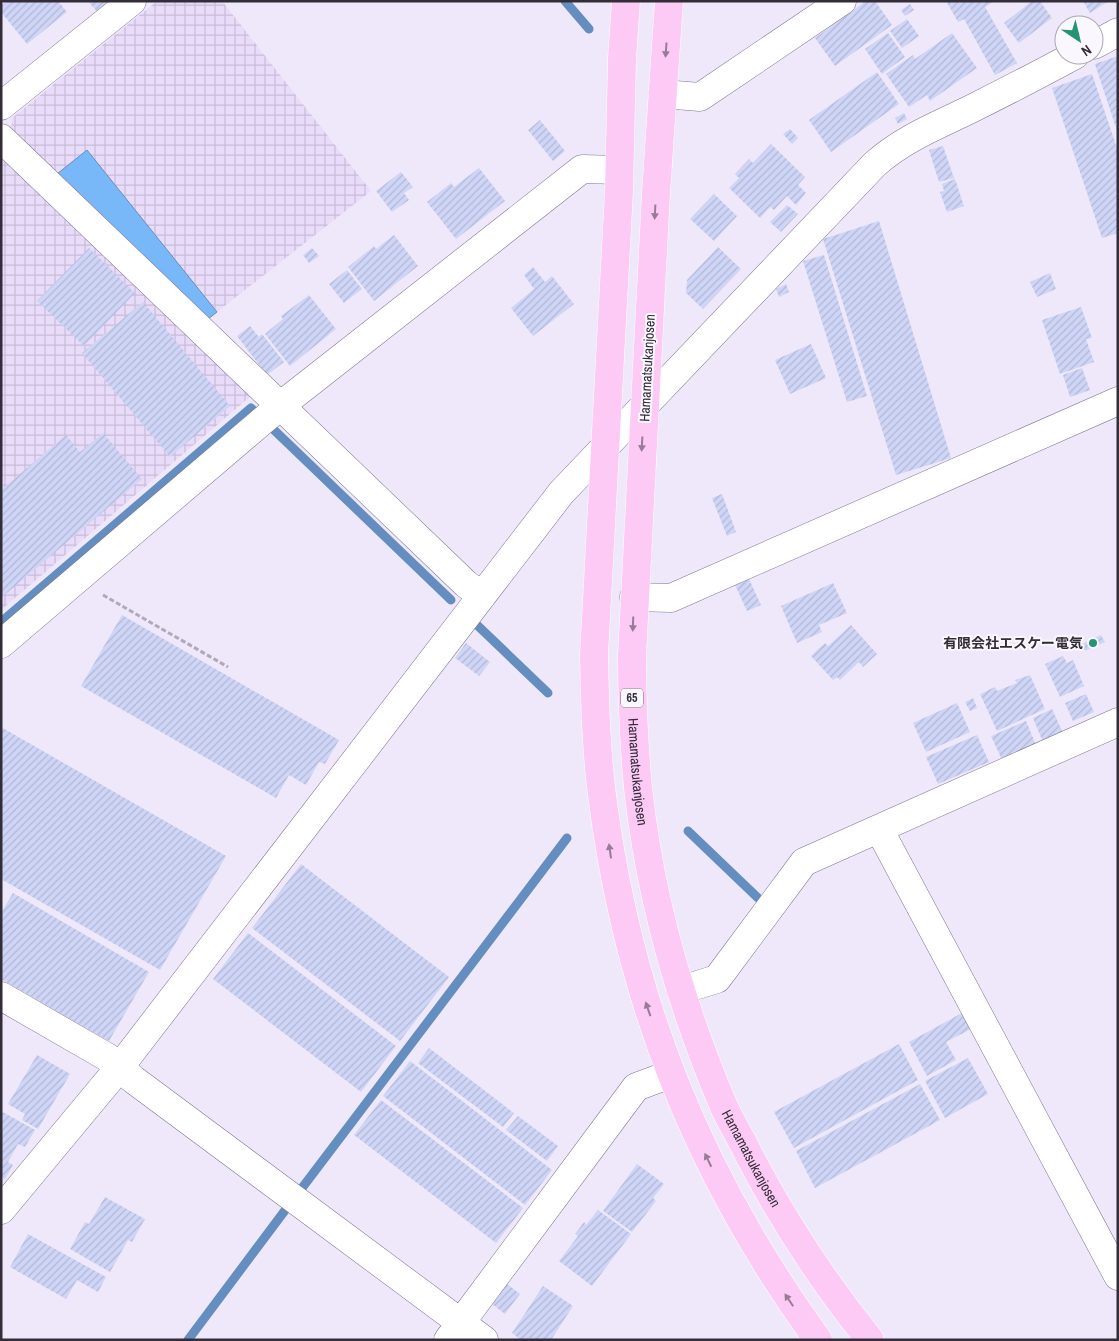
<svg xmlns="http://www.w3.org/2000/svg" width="1119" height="1341" font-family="'Archivo Narrow','Noto Sans JP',sans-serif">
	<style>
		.industrial { fill: url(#industrial-grid) }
		.water { fill: #79b8f8; stroke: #648ebf }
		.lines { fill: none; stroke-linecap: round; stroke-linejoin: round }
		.stream { stroke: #648ebf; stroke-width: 9 }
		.building { fill: url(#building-hatch) }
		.minor-casing { stroke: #817591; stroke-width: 29 }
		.tertiary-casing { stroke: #817591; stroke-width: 29 }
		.primary-casing { stroke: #fff; stroke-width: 29 }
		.path { stroke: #afa9ba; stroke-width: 3; stroke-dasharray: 5 2.5; stroke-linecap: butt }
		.minor { stroke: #fff; stroke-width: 28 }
		.tertiary { stroke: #fff; stroke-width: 28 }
		.primary { stroke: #fccaf5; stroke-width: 28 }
		.oneway { fill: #977c97 }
		.poi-dot { fill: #259475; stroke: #faf8fe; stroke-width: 2 }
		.labels { text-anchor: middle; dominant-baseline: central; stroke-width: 4; stroke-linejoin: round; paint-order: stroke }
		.shield { fill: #faf8fe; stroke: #6e6a74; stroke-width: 1 }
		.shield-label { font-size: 12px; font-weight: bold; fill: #322d39 }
		.street-label { font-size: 14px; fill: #322d39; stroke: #faf8fe }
		.poi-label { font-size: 14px; font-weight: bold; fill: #322d39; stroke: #faf8fe; text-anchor: end }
	</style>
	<defs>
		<pattern id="industrial-grid" width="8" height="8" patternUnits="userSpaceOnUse" patternTransform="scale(1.25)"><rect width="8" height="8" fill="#e9dcfb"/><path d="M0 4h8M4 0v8" fill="none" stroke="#c8bdd8"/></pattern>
		<pattern id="building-hatch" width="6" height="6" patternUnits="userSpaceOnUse" patternTransform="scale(1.25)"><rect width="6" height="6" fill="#cfd5f6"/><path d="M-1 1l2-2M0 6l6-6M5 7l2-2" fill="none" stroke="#b2b7d4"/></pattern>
	</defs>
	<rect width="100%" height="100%" fill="#efe8fb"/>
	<path class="industrial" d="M 157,1 L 222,1 L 371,191 L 217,312 L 87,150 L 57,174 L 11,129 L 12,118 Z
		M 1,157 L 251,396 L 1,610 Z"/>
	<path class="water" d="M 87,150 L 217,312 L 208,319 L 57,174 Z"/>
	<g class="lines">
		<path class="stream" d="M 565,1 L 589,29
			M 273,429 L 451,600
			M 1,622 L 251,408 L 254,411
			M 476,624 L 548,693
			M 688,831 L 758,898
			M 302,1188 L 567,838
			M 188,1340 L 286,1209"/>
	</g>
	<path class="building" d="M 8,1 L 58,1 L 67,12 L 27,44 L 1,12 L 1,6 Z
		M 88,1 L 113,1 L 98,13 Z
		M 866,1 L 875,1 L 892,25 L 835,66 L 815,38 Z
		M 946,1 L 995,1 L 985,7 L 1017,63 L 995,75 L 964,19 L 958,22 Z
		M 1032,1 L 1040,1 L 1052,18 L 1019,43 L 1004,23 Z
		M 1083,1 L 1109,1 L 1090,13 Z
		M 910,4 L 914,10 L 905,16 L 901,10 Z
		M 907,19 L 919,36 L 902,48 L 890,31 Z
		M 888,33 L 905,57 L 882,74 L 865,49 Z
		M 952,33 L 977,68 L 930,101 L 927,95 L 909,107 L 886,74 L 913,55 L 915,59 Z
		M 1118,56 L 1118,131 L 1117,131 L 1095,64 Z
		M 877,72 L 899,104 L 831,152 L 809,120 Z
		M 1092,74 L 1118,151 L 1118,233 L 1102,238 L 1052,88 Z
		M 904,113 L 907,119 L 898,124 L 895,118 Z
		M 540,120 L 565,151 L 553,161 L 528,130 Z
		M 790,129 L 798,138 L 792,144 L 783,134 Z
		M 771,144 L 805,177 L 798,185 L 806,193 L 796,205 L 787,196 L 774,210 L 770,207 L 760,218 L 729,188 L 739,178 L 735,174 L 749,159 L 753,163 Z
		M 943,146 L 954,178 L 939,182 L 929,150 Z
		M 479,168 L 505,201 L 456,239 L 427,202 L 451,183 L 454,187 Z
		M 401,172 L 413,187 L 404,193 L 409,200 L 392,212 L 376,191 Z
		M 955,179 L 964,206 L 947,212 L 940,192 L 944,191 L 942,184 Z
		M 714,194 L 737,216 L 714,241 L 690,219 Z
		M 787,205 L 798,214 L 781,232 L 770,222 Z
		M 879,221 L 951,458 L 896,475 L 823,239 Z
		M 394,235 L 418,266 L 374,301 L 348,267 L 374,246 L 376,249 Z
		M 718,247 L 741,269 L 703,309 L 686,293 L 687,280 Z
		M 89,248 L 135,293 L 84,346 L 37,301 Z
		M 312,248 L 319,256 L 309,263 L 303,255 Z
		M 824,255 L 867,396 L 847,402 L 803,261 Z
		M 533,267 L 545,282 L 552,276 L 574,304 L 533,336 L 511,308 L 534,289 L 524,275 Z
		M 347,270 L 362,289 L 344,303 L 329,284 Z
		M 1050,273 L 1056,289 L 1037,297 L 1030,282 Z
		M 786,284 L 789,292 L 779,297 L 776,289 Z
		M 309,295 L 336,329 L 290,366 L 265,334 L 283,319 L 281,316 Z
		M 143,302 L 230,406 L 170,457 L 82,353 Z
		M 1081,307 L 1092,338 L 1086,339 L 1094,362 L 1060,374 L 1042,320 Z
		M 250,326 L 259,337 L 262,334 L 284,362 L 267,375 L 237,336 Z
		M 811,344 L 826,378 L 790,394 L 775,360 Z
		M 1082,368 L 1090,390 L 1070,397 L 1063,375 Z
		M 103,433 L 142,479 L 1,598 L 1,490 L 66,435 L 80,452 Z
		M 722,494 L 736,532 L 727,536 L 712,498 Z
		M 749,579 L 761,605 L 747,611 L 735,585 Z
		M 833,583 L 847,613 L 819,625 L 822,632 L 797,643 L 781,606 Z
		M 122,615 L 339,740 L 325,764 L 319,762 L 306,785 L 289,775 L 276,798 L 81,686 Z
		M 851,625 L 877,654 L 863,667 L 859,662 L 840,680 L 837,677 L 833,680 L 811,656 L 825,643 L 828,646 Z
		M 1101,635 L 1105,642 L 1085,651 L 1082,644 Z
		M 466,643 L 490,662 L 479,676 L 455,658 Z
		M 1063,656 L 1067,663 L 1073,660 L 1084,686 L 1060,697 L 1045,664 Z
		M 1030,675 L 1045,709 L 997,731 L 980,694 L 995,687 L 997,691 L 1017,683 L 1015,680 Z
		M 1086,694 L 1094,712 L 1073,721 L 1065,703 Z
		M 973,698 L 977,708 L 970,711 L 965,702 Z
		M 957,703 L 970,732 L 926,752 L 913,723 Z
		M 1052,709 L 1063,733 L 1043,742 L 1033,718 Z
		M 1026,721 L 1036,745 L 1002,760 L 991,736 Z
		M 1,727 L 226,856 L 160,970 L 1,879 Z
		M 977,735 L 989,762 L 938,784 L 926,757 Z
		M 301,864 L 449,977 L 400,1041 L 252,928 Z
		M 13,893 L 149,972 L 109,1041 L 1,979 L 1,913 Z
		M 248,933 L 396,1046 L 361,1092 L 213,979 Z
		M 962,1013 L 971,1029 L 946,1042 L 956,1060 L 927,1076 L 909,1042 Z
		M 899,1044 L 918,1080 L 794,1148 L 774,1112 Z
		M 429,1048 L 514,1113 L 503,1127 L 418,1063 Z
		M 37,1055 L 70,1074 L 38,1129 L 22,1120 L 25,1114 L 8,1104 Z
		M 968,1058 L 988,1094 L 945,1118 L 925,1081 Z
		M 410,1061 L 552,1170 L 525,1205 L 383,1096 Z
		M 920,1084 L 940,1120 L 815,1188 L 796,1151 Z
		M 381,1100 L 523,1208 L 496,1243 L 354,1135 Z
		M 1,1111 L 35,1130 L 25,1147 L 18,1144 L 8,1162 L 13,1165 L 5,1179 L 1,1177 Z
		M 518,1116 L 558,1146 L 547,1161 L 506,1130 Z
		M 637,1164 L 664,1184 L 653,1198 L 656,1201 L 632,1232 L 603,1211 Z
		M 105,1197 L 145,1219 L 132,1242 L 128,1240 L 110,1272 L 70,1249 L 85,1222 L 89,1224 Z
		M 598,1210 L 631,1234 L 592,1286 L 559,1261 L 578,1236 L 575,1234 L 584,1222 L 586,1225 Z
		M 28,1234 L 106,1277 L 98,1292 L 77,1280 L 66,1299 L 10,1267 Z
		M 506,1283 L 520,1294 L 505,1314 L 491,1303 Z
		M 543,1286 L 573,1306 L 551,1340 L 531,1340 L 529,1338 L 528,1340 L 521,1340 L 512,1333 Z"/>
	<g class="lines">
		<g class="minor-casing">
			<path id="minor" d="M 1094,45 L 1118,32
				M 663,94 L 700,97 L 842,1
				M 1,138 L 466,584 L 482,596
				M 634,597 L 671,598 L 1118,401
				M 1,644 L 280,406 L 582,169 L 619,170
				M 879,829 L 1118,1276
				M 681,990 L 717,979 L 804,862 L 1118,722
				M 1,996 L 107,1057 L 134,1080 L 484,1340
				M 1,1210 L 119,1068 L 561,493 L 875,164 C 903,139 936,126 969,110 C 1005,92 1040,74 1075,55
				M 448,1340 L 636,1087 L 671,1074"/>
		</g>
		<g class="tertiary-casing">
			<path id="tertiary" d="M 1,106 L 132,1"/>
		</g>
		<g class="primary-casing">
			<g id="primary">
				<path d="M 626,1 L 622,59 L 619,191 L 594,655 C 595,702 596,749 602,795 C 628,999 697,1173 818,1340"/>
				<path id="s1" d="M 669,1 L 656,193 L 632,656 C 632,700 634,744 638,788 C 650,897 681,1006 724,1107 C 732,1124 742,1140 750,1157 C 784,1222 824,1283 870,1340"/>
			</g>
		</g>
		<path class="path" d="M 103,595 L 228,667"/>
		<use href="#minor" class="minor"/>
		<use href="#tertiary" class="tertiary"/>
		<use href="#primary" class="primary"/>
	</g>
	<defs><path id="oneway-solid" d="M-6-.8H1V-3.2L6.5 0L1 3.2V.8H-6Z" transform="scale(1.25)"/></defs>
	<g class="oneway">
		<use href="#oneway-solid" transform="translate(666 50) rotate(94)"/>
		<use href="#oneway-solid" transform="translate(655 212) rotate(93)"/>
		<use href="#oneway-solid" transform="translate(642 444) rotate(93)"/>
		<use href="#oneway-solid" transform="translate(633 624) rotate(92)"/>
		<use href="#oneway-solid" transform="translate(610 851) rotate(-98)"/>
		<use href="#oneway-solid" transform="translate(648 1009) rotate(-109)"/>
		<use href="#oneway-solid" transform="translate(708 1160) rotate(-116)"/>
		<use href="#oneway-solid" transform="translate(789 1300) rotate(-124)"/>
	</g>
	<circle class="poi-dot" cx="1093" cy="643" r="5"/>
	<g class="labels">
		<rect class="shield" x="621" y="688.5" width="22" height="19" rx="4"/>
		<g class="shield-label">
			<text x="632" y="698">65</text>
		</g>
		<g class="street-label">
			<text transform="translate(647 368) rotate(-87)">Hamamatsukanjosen</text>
			<text stroke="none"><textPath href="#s1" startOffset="772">Hamamatsukanjosen</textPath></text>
			<text stroke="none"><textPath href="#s1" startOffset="1178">Hamamatsukanjosen</textPath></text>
		</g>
		<g class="poi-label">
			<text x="1083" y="643">有限会社エスケー電気</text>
		</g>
	</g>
	<rect width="1119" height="1341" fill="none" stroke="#322d39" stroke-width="5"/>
	<g transform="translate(1079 40) rotate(145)"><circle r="24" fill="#faf8fe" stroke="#aaa7af"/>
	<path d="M0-4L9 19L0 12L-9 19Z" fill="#259475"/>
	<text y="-8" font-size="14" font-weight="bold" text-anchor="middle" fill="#322d39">N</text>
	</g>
</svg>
